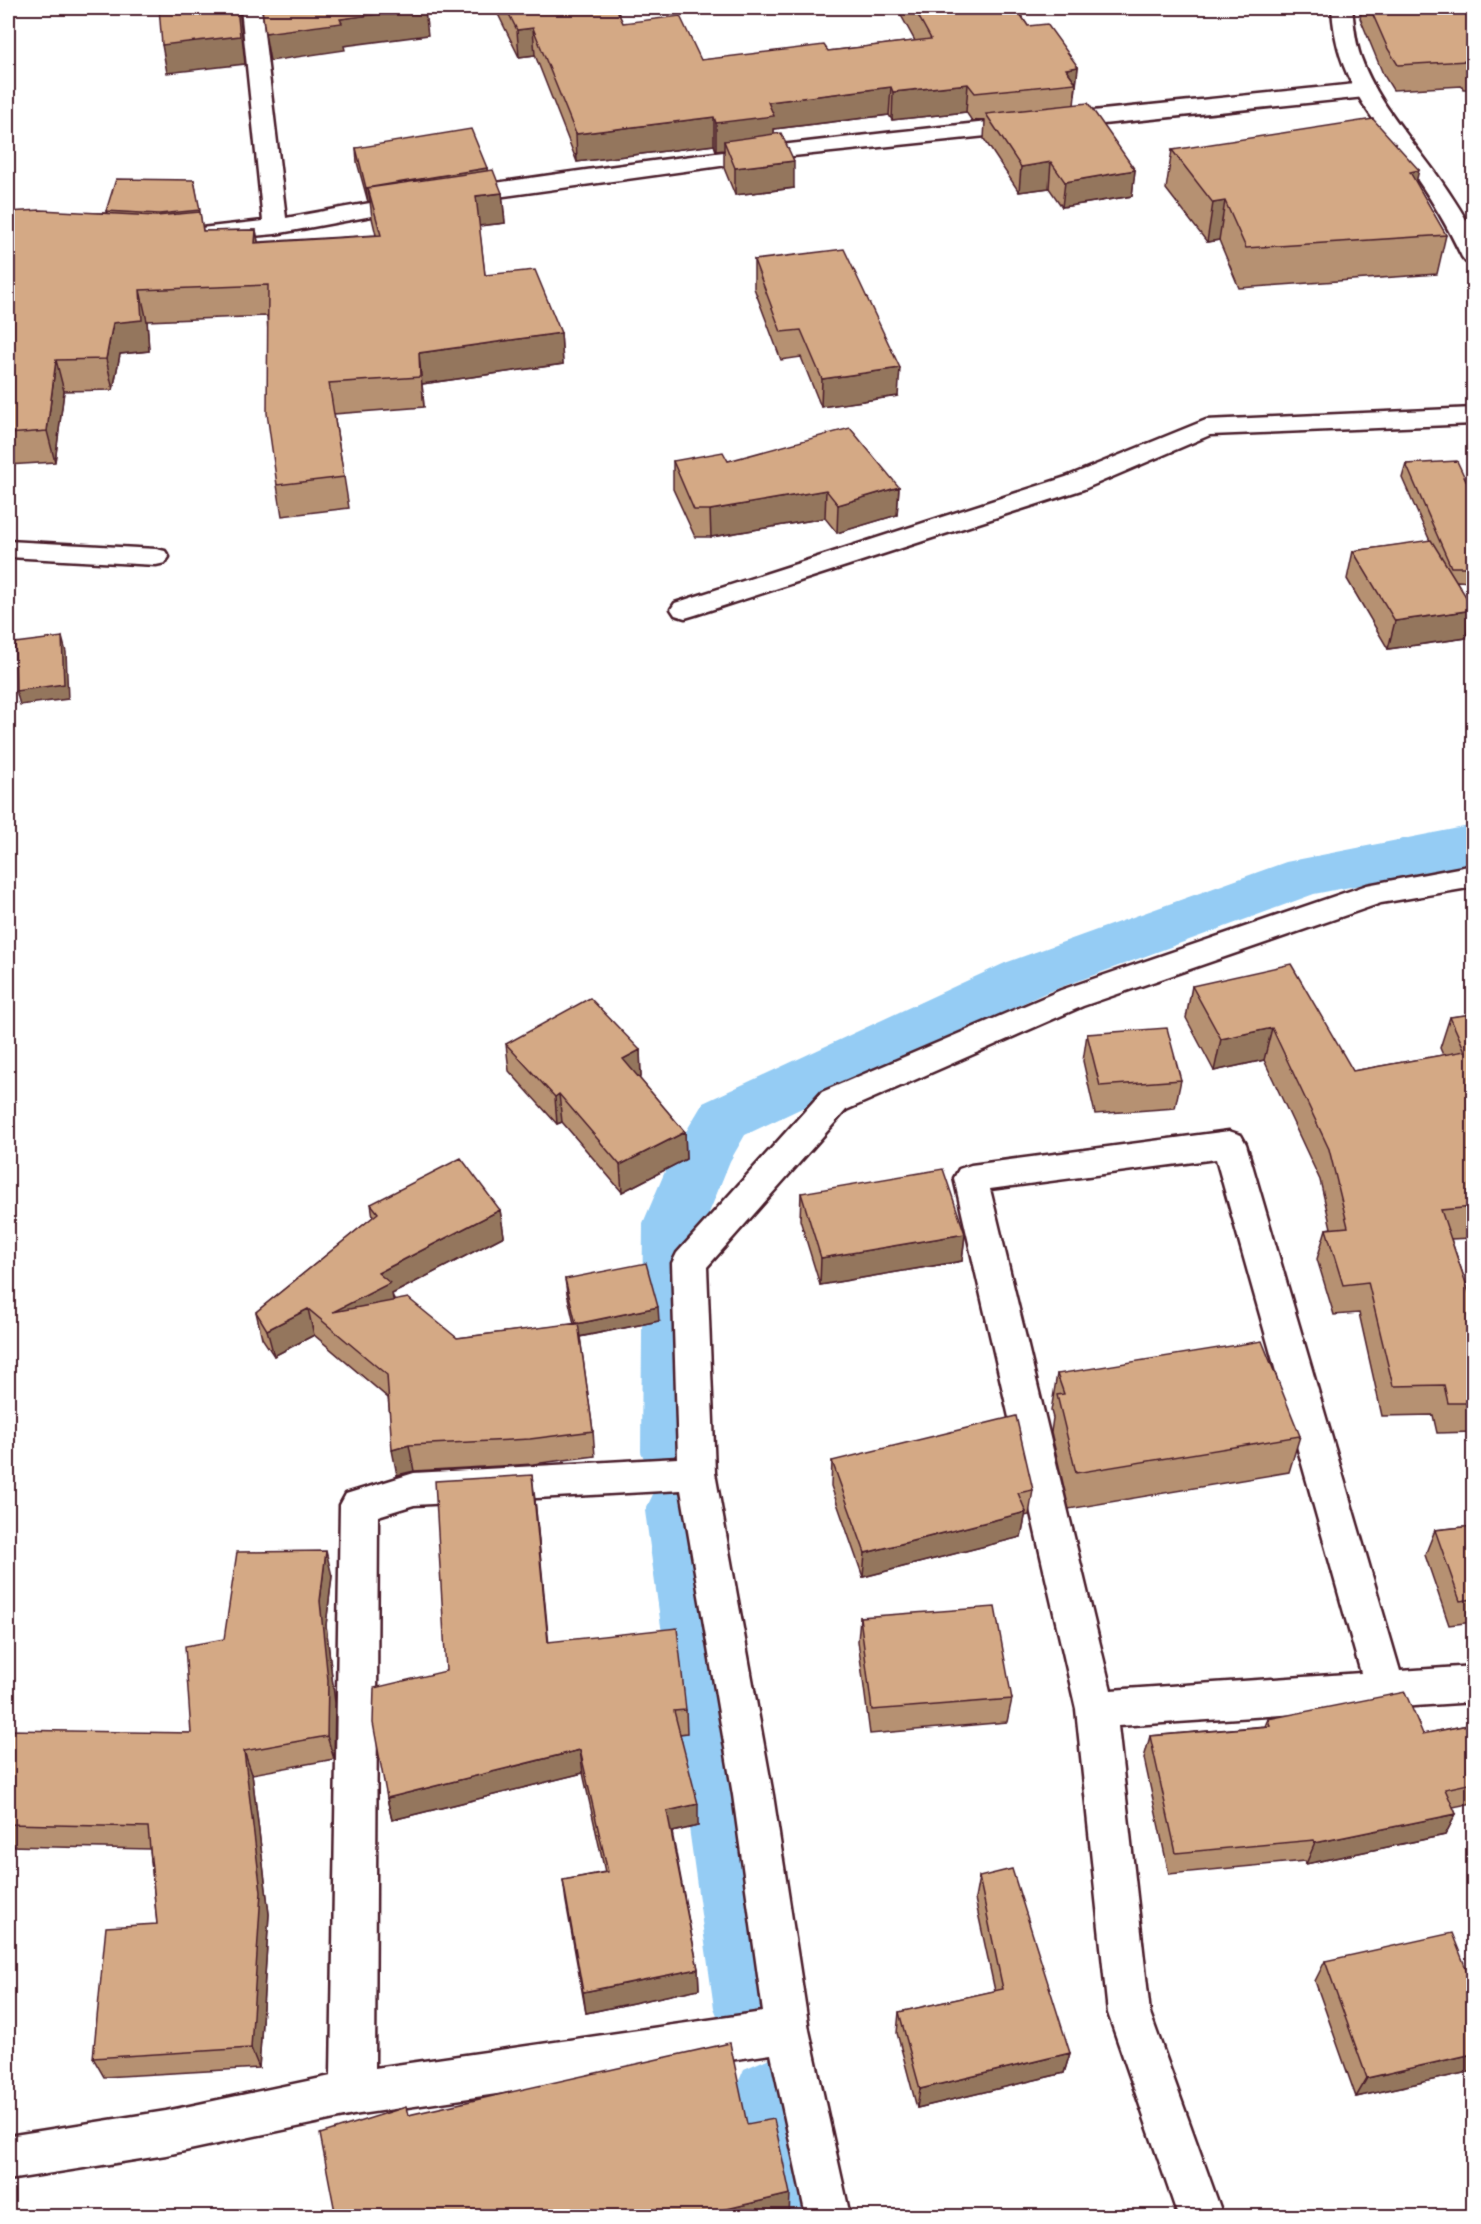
<svg xmlns="http://www.w3.org/2000/svg" width="1481" height="2224" font-family="'Indie Flower',sans-serif">
	<style>
		.lines { fill: none; stroke-linecap: round; stroke-linejoin: round }
		.canal { fill: #95ccf4; fill-rule: evenodd }
		.minor-casing { stroke: #4a1f2b; stroke-width: 5 }
		.major-casing { stroke: #4a1f2b; stroke-width: 5 }
		.minor { fill: #fff; fill-rule: evenodd }
		.major { fill: #fff; fill-rule: evenodd }
		.wall { fill: #b69172; stroke: #4a1f2b; stroke-width: 1.5 }
		.shaded-wall { fill: #94765d; stroke: #4a1f2b; stroke-width: 1.5 }
		.building { fill: #d4a985; stroke: #4a1f2b; stroke-width: 1.5 }
	</style>
	<rect width="100%" height="100%" fill="#fff"/>
	<filter id="ink" filterUnits="userSpaceOnUse"><feTurbulence type="fractalNoise" baseFrequency=".0167" numOctaves="2"/><feDisplacementMap in="SourceGraphic" scale="12" xChannelSelector="R" yChannelSelector="G"/><feConvolveMatrix kernelMatrix="1 2 1 2 8 2 1 2 1" color-interpolation-filters="sRGB"/></filter>
	<g filter="url(#ink)">
		<g class="lines">
			<path class="canal" d="M 1474,825 L 1474,863 L 1314,894 L 1045,993 L 745,1135 L 730,1161 L 705,1223 L 707,1452 L 698,1472 L 674,1481 L 650,1472 L 641,1452 L 643,1223 L 672,1155 L 703,1103 L 1005,963 L 1286,862 Z
				M 679,1481 L 703,1490 L 713,1511 L 792,2008 L 781,2035 L 753,2047 L 725,2035 L 714,2008 L 645,1511 L 655,1490 Z
				M 772,2057 L 800,2069 L 812,2097 L 838,2216 L 756,2216 L 732,2097 L 744,2069 Z"/>
			<g class="minor-casing">
				<path id="minor" d="M 241,8 L 261,8 L 286,218 C 642,152 1004,121 1365,83 L 1373,85 L 1376,90 L 1373,95 L 1365,97 L 793,156 L 404,210 L 275,234 L 200,241 L 192,239 L 188,234 L 192,229 L 263,221 Z
					M 1474,408 L 1474,424 L 1210,435 L 1084,489 L 695,615 L 685,618 L 675,615 L 671,609 L 675,603 L 1066,477 L 1206,420 Z
					M 8,541 L 156,549 L 165,551 L 169,557 L 165,563 L 156,565 L 8,557 Z
					M 1474,865 L 1474,887 L 1381,903 L 1083,1006 L 846,1110 L 707,1267 L 715,1473 L 773,1795 L 809,2030 L 850,2216 L 806,2216 L 771,2054 L 353,2115 L 166,2155 L 8,2180 L 8,2136 L 166,2111 L 331,2076 L 340,1505 L 346,1494 L 414,1473 L 678,1458 L 672,1263 L 677,1253 L 822,1092 L 1061,990 L 1367,885 ZM 681,1490 L 733,1795 L 763,2012 L 375,2068 L 378,1516 L 414,1505 Z
					M 1229,1131 L 1241,1135 L 1246,1144 L 1400,1671 L 1474,1666 L 1474,1702 L 1118,1726 L 1150,2013 L 1223,2216 L 1178,2216 L 1108,2013 L 1076,1709 L 954,1178 L 959,1169 L 971,1165 ZM 1216,1159 L 1361,1673 L 1111,1690 L 990,1189 Z"/>
			</g>
			<g class="major-casing">
				<path id="major" d="M 1332,8 L 1352,8 C 1354,25 1355,42 1361,58 C 1374,94 1399,124 1422,155 C 1440,178 1456,202 1471,228 L 1474,233 L 1474,264 L 1466,262 L 1462,257 C 1447,225 1429,195 1408,166 C 1369,113 1336,78 1332,8 Z"/>
			</g>
			<use href="#minor" class="minor"/>
			<use href="#major" class="major"/>
		</g>
		<path class="wall" d="M 495,8 L 616,8 L 623,23 L 701,60 L 828,51 L 915,41 L 897,8 L 1016,8 L 1028,26 L 1078,67 L 1074,105 L 1135,170 L 1132,196 L 1062,207 L 1049,188 L 1019,192 L 984,139 L 985,120 L 972,121 L 966,112 L 892,120 L 889,115 L 774,129 L 774,134 L 794,188 L 735,195 L 724,168 L 724,150 L 716,151 L 714,145 L 577,162 L 535,55 L 519,57 Z
			M 1362,8 L 1473,8 L 1473,89 L 1463,89 L 1462,86 L 1393,90 L 1383,74 L 1360,18 Z
			M 356,148 L 487,168 L 487,170 L 502,193 L 505,223 L 479,226 L 485,275 L 561,333 L 563,364 L 422,384 L 424,407 L 334,414 L 349,508 L 282,516 L 277,485 L 267,316 L 147,321 L 149,351 L 120,354 L 113,390 L 64,391 L 55,462 L 8,465 L 8,212 L 107,213 L 106,211 L 194,180 L 203,231 L 256,230 L 258,242 L 376,235 L 372,218 L 370,201 L 368,202 L 357,162 Z
			M 1172,150 L 1416,183 L 1446,235 L 1437,274 L 1239,288 L 1219,240 L 1207,242 L 1166,189 Z
			M 754,260 L 898,396 L 821,407 L 801,357 L 781,360 L 754,288 Z
			M 673,461 L 728,461 L 899,487 L 897,515 L 837,533 L 825,518 L 711,537 L 695,537 L 673,489 Z
			M 1406,464 L 1473,495 L 1473,582 L 1457,581 L 1466,638 L 1388,649 L 1347,579 L 1353,551 L 1430,541 L 1402,478 Z
			M 1192,986 L 1353,1071 L 1443,1055 L 1440,1048 L 1450,1017 L 1473,1014 L 1473,1238 L 1451,1239 L 1473,1304 L 1473,1432 L 1437,1433 L 1433,1415 L 1382,1416 L 1359,1313 L 1334,1315 L 1317,1259 L 1326,1229 L 1331,1228 L 1320,1180 L 1264,1060 L 1214,1071 L 1186,1018 Z
			M 1087,1034 L 1181,1080 L 1175,1108 L 1095,1114 L 1083,1061 Z
			M 506,1044 L 640,1050 L 641,1077 L 639,1078 L 685,1132 L 686,1159 L 622,1192 L 562,1122 L 557,1124 L 509,1071 Z
			M 801,1193 L 965,1234 L 962,1261 L 820,1285 L 800,1220 Z
			M 371,1204 L 500,1210 L 504,1236 L 392,1294 L 394,1300 L 457,1338 L 574,1324 L 567,1293 L 565,1279 L 659,1321 L 580,1337 L 593,1431 L 595,1456 L 533,1464 L 414,1471 L 397,1475 L 388,1398 L 314,1335 L 274,1356 L 262,1338 L 256,1312 L 373,1217 Z
			M 1057,1374 L 1300,1436 L 1289,1472 L 1069,1509 L 1051,1432 L 1053,1418 L 1051,1411 Z
			M 832,1461 L 1033,1490 L 1029,1515 L 1025,1516 L 1021,1537 L 863,1577 L 831,1486 Z
			M 535,1500 L 548,1642 L 686,1710 L 687,1733 L 680,1734 L 698,1826 L 672,1832 L 698,1969 L 699,1989 L 586,2013 L 566,1902 L 563,1880 L 605,1872 L 583,1773 L 392,1820 L 387,1798 L 446,1671 Z
			M 1473,1526 L 1473,1622 L 1449,1625 L 1425,1555 L 1435,1530 Z
			M 332,1576 L 326,1625 L 335,1703 L 334,1759 L 252,1774 L 269,1914 L 259,2068 L 104,2077 L 93,2058 L 157,1924 L 150,1849 L 8,1846 L 8,1739 L 191,1733 L 224,1639 Z
			M 860,1617 L 1012,1699 L 1007,1722 L 870,1734 L 858,1641 Z
			M 1268,1719 L 1423,1734 L 1473,1724 L 1473,1803 L 1453,1807 L 1456,1814 L 1445,1835 L 1306,1864 L 1305,1861 L 1169,1874 L 1144,1758 L 1150,1736 L 1265,1726 Z
			M 979,1877 L 1070,2053 L 1064,2073 L 917,2108 L 897,2033 L 899,2012 L 995,1991 L 975,1899 Z
			M 1325,1961 L 1473,1986 L 1473,2071 L 1356,2097 L 1315,1981 Z"/>
		<path class="shaded-wall" d="M 237,8 L 239,8 L 245,64 L 167,73 L 162,45 Z
			M 418,8 L 432,8 L 425,10 L 428,35 L 344,46 L 345,50 L 270,61 L 265,33 L 340,19 Z
			M 533,28 L 535,55 L 519,57 L 517,30 Z
			M 1078,67 L 1075,95 L 1076,83 L 1066,69 Z
			M 968,84 L 966,112 L 892,120 L 893,92 Z
			M 891,87 L 889,115 L 774,129 L 774,144 L 724,141 L 724,150 L 716,151 L 716,123 L 768,102 Z
			M 714,117 L 714,145 L 577,162 L 576,134 Z
			M 794,161 L 794,188 L 735,195 L 735,168 Z
			M 1051,162 L 1049,188 L 1019,192 L 1021,167 Z
			M 487,168 L 488,182 L 368,188 L 370,201 L 368,202 L 366,188 Z
			M 1135,170 L 1132,196 L 1062,207 L 1065,182 Z
			M 1419,170 L 1410,209 L 1410,172 Z
			M 502,193 L 505,223 L 478,226 L 476,196 Z
			M 1225,201 L 1219,240 L 1207,242 L 1213,203 Z
			M 256,230 L 261,260 L 255,243 Z
			M 140,290 L 147,321 L 149,351 L 120,354 L 113,390 L 106,359 L 113,323 Z
			M 561,333 L 563,364 L 422,384 L 424,407 L 419,353 Z
			M 56,360 L 64,391 L 55,462 L 47,431 Z
			M 900,368 L 898,396 L 821,407 L 822,379 Z
			M 899,487 L 897,515 L 837,533 L 838,505 Z
			M 826,490 L 825,518 L 711,537 L 710,510 Z
			M 1473,610 L 1466,638 L 1388,649 L 1395,621 Z
			M 62,637 L 66,652 L 68,699 L 20,705 L 16,691 Z
			M 1272,1028 L 1264,1060 L 1214,1071 L 1221,1039 Z
			M 640,1050 L 641,1077 L 624,1087 L 623,1059 Z
			M 559,1094 L 562,1122 L 557,1124 L 555,1097 Z
			M 685,1132 L 686,1159 L 622,1192 L 620,1165 Z
			M 500,1210 L 504,1236 L 392,1294 L 395,1309 L 333,1312 L 378,1273 Z
			M 965,1234 L 962,1261 L 820,1285 L 821,1258 Z
			M 658,1307 L 659,1321 L 578,1337 L 576,1324 Z
			M 308,1309 L 314,1335 L 274,1356 L 267,1330 Z
			M 409,1445 L 414,1471 L 397,1475 L 392,1450 Z
			M 532,1475 L 535,1500 L 551,1666 L 548,1642 Z
			M 1026,1512 L 1021,1537 L 863,1577 L 865,1553 Z
			M 326,1551 L 332,1576 L 326,1625 L 335,1703 L 334,1759 L 327,1736 L 320,1601 Z
			M 580,1750 L 583,1773 L 392,1820 L 387,1798 Z
			M 244,1751 L 252,1774 L 269,1914 L 259,2068 L 251,2048 Z
			M 698,1804 L 698,1826 L 668,1833 L 667,1811 Z
			M 1456,1814 L 1445,1835 L 1306,1864 L 1315,1843 Z
			M 698,1969 L 699,1989 L 586,2013 L 583,1992 Z
			M 1070,2053 L 1064,2073 L 917,2108 L 920,2089 Z
			M 1473,2054 L 1473,2071 L 1356,2097 L 1367,2078 Z
			M 790,2194 L 789,2217 L 693,2217 Z"/>
		<path class="building" d="M 159,8 L 237,8 L 240,36 L 162,45 Z
			M 262,8 L 425,8 L 340,19 L 342,23 L 265,33 Z
			M 506,8 L 616,8 L 623,23 L 680,16 L 701,60 L 824,45 L 828,51 L 931,39 L 914,8 L 1016,8 L 1028,26 L 1047,24 L 1078,67 L 1066,69 L 1076,83 L 975,93 L 968,84 L 893,92 L 891,87 L 768,102 L 774,116 L 716,123 L 714,117 L 576,134 L 533,28 L 517,30 Z
			M 1370,8 L 1473,8 L 1473,64 L 1469,64 L 1467,61 L 1398,65 L 1388,49 Z
			M 1088,103 L 1135,170 L 1065,182 L 1051,162 L 1021,167 L 986,114 Z
			M 1373,119 L 1419,170 L 1410,172 L 1446,235 L 1246,248 L 1225,201 L 1213,203 L 1172,150 Z
			M 471,129 L 487,168 L 366,188 L 356,148 Z
			M 781,133 L 794,161 L 735,168 L 724,141 Z
			M 493,170 L 502,193 L 476,196 L 485,275 L 535,270 L 561,333 L 419,353 L 420,377 L 329,383 L 344,477 L 277,485 L 267,413 L 268,285 L 140,290 L 142,320 L 113,323 L 106,359 L 56,360 L 47,431 L 8,434 L 8,212 L 41,210 L 156,216 L 200,212 L 203,231 L 256,230 L 255,243 L 381,235 L 368,188 Z
			M 116,179 L 194,180 L 200,210 L 159,214 L 106,211 Z
			M 844,249 L 900,368 L 822,379 L 801,330 L 781,332 L 754,260 Z
			M 850,428 L 899,487 L 838,505 L 826,490 L 710,510 L 694,510 L 673,461 L 723,452 L 728,461 Z
			M 1457,461 L 1473,495 L 1473,567 L 1451,567 L 1406,464 Z
			M 1431,540 L 1473,608 L 1473,610 L 1395,621 L 1353,551 Z
			M 62,637 L 64,684 L 16,691 L 15,643 Z
			M 1291,964 L 1353,1071 L 1465,1051 L 1450,1017 L 1473,1014 L 1473,1207 L 1441,1210 L 1473,1304 L 1473,1403 L 1448,1403 L 1444,1385 L 1393,1386 L 1368,1282 L 1343,1285 L 1326,1229 L 1348,1227 L 1329,1149 L 1272,1028 L 1221,1039 L 1192,986 Z
			M 590,998 L 640,1050 L 623,1059 L 685,1132 L 620,1165 L 559,1094 L 555,1097 L 506,1044 Z
			M 1167,1028 L 1181,1080 L 1100,1086 L 1087,1034 Z
			M 461,1158 L 500,1210 L 378,1273 L 390,1283 L 333,1312 L 408,1298 L 457,1338 L 578,1323 L 593,1431 L 530,1439 L 409,1445 L 392,1450 L 387,1375 L 308,1309 L 267,1330 L 256,1312 L 378,1213 L 371,1204 Z
			M 943,1169 L 965,1234 L 821,1258 L 801,1193 Z
			M 646,1263 L 658,1307 L 576,1324 L 565,1279 Z
			M 1262,1341 L 1300,1436 L 1076,1473 L 1057,1395 L 1064,1394 L 1057,1374 Z
			M 1016,1416 L 1033,1490 L 1018,1493 L 1026,1512 L 865,1553 L 832,1461 Z
			M 532,1475 L 548,1642 L 677,1628 L 686,1710 L 674,1711 L 698,1804 L 667,1811 L 698,1969 L 583,1992 L 563,1880 L 608,1872 L 580,1750 L 387,1798 L 373,1723 L 374,1688 L 446,1671 L 435,1481 Z
			M 1473,1526 L 1473,1599 L 1460,1601 L 1435,1530 Z
			M 326,1551 L 320,1601 L 328,1680 L 327,1736 L 244,1751 L 261,1892 L 251,2048 L 93,2058 L 106,1927 L 157,1924 L 148,1827 L 8,1824 L 8,1739 L 9,1730 L 191,1733 L 185,1646 L 224,1639 L 237,1552 Z
			M 995,1607 L 1012,1699 L 872,1710 L 860,1617 Z
			M 1405,1692 L 1423,1734 L 1473,1724 L 1473,1783 L 1445,1789 L 1456,1814 L 1315,1843 L 1314,1840 L 1176,1853 L 1150,1736 L 1270,1726 L 1268,1719 Z
			M 1012,1869 L 1070,2053 L 920,2089 L 899,2012 L 1003,1989 L 979,1877 Z
			M 1452,1933 L 1473,1986 L 1473,2054 L 1367,2078 L 1325,1961 Z
			M 730,2043 L 747,2124 L 774,2119 L 790,2194 L 693,2217 L 336,2217 L 320,2134 L 406,2107 L 408,2115 Z"/>
	</g>
	<rect width="1481" height="2224" fill="none" stroke="#fff" stroke-width="30"/>
	<rect x="15" y="15" width="1451" height="2194" fill="none" stroke="#4a1f2b" stroke-width="2" filter="url(#ink)"/>
</svg>
